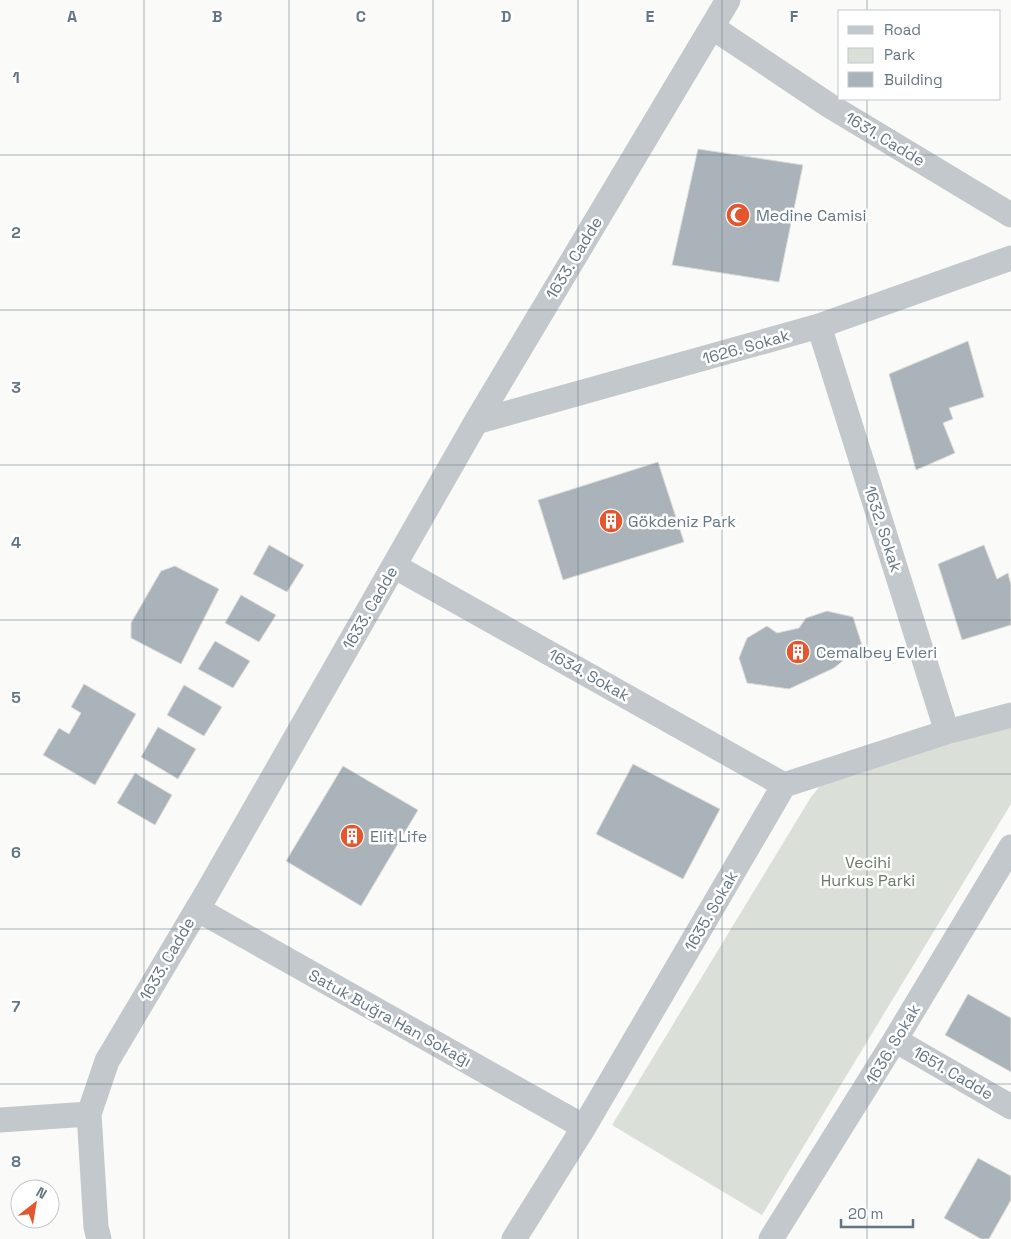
<svg xmlns="http://www.w3.org/2000/svg" width="1011" height="1239" font-family="'Space Grotesk',sans-serif">
	<style>
		.green { fill: #dadfd7 }
		.building { fill: #aab3b9; stroke: #dcdcda }
		.lines { fill: none; stroke-linecap: round; stroke-linejoin: round }
		.minor { stroke: #c3c8cc; stroke-width: 25 }
		.grid { fill: none; stroke: #657683; stroke-width: 1; stroke-opacity: 0.55 }
		.labels { text-anchor: middle; dominant-baseline: central; stroke-width: 5; stroke-linejoin: round; paint-order: stroke }
		.street-label { font-size: 16px; fill: #657683; stroke: #fff }
		.poi-label { font-size: 16px; fill: #657683; stroke: #fff; text-anchor: start }
		.park-label { font-size: 16px; fill: #687a64; stroke: #fff }
		.grid-label { font-size: 16px; text-anchor: middle; font-weight: bold; fill: #657683; stroke: #fff; stroke-width: 5; stroke-linejoin: round; paint-order: stroke }
	</style>
	<rect width="100%" height="100%" fill="#fafaf8"/>
	<path class="green" d="M 1011,725 L 1011,804 L 762,1215 L 612,1125 L 811,797 L 820,786 Z"/>
	<path class="building" d="M 698,149 L 803,165 L 779,282 L 672,265 Z
		M 968,341 L 984,397 L 949,408 L 953,419 L 943,423 L 955,453 L 916,470 L 889,374 Z
		M 658,462 L 684,542 L 563,580 L 538,500 Z
		M 269,545 L 304,565 L 287,592 L 253,574 Z
		M 984,545 L 997,579 L 1008,573 L 1011,585 L 1011,625 L 962,640 L 938,564 Z
		M 175,566 L 219,589 L 181,664 L 131,638 L 131,623 L 161,571 Z
		M 241,595 L 276,615 L 259,642 L 225,623 Z
		M 827,611 L 853,617 L 862,645 L 834,668 L 789,689 L 747,683 L 739,658 L 747,638 L 767,626 L 777,633 L 799,628 L 806,618 Z
		M 215,641 L 250,661 L 233,688 L 198,669 Z
		M 84,684 L 136,714 L 95,785 L 43,755 L 59,728 L 69,734 L 81,713 L 71,707 Z
		M 184,685 L 222,707 L 204,736 L 167,715 Z
		M 158,727 L 196,749 L 178,779 L 141,757 Z
		M 633,764 L 720,809 L 683,879 L 596,834 Z
		M 343,766 L 418,810 L 361,906 L 286,861 Z
		M 135,773 L 172,795 L 155,825 L 117,803 Z
		M 968,994 L 1011,1018 L 1011,1072 L 945,1035 Z
		M 978,1158 L 1011,1176 L 1011,1200 L 989,1239 L 981,1239 L 944,1218 Z"/>
	<g class="lines">
		<path class="minor" d="M 712,27 L 830,106 L 1011,215
			M 819,326 L 947,732
			M 476,422 L 819,326 L 1011,258
			M 394,566 L 784,785
			M 197,909 L 584,1127
			M 895,1040 L 1011,1107
			M 0,1120 L 89,1114
			M 99,1239 L 96,1227 L 89,1114 L 107,1061 L 208,891 L 476,422 L 728,0
			M 514,1239 L 584,1127 L 784,785 L 947,732 L 1011,715
			M 771,1239 L 895,1040 L 1011,847"/>
	</g>
	<path class="grid" d="M 144,0 L 144,1239M 289,0 L 289,1239M 433,0 L 433,1239M 578,0 L 578,1239M 722,0 L 722,1239M 867,0 L 867,11M 867,99 L 867,1239M 0,155 L 1011,155M 0,310 L 1011,310M 0,465 L 1011,465M 0,620 L 1011,620M 0,774 L 1011,774M 0,929 L 1011,929M 0,1084 L 1011,1084"/>
	<defs>
		<g id="mosque-disc" transform="scale(1.25)"><circle r="9.5" fill="#e4572e" stroke="#fff"/><path d="M3.5-4.9A6 6 0 1 0 3.5 4.9A5 5 0 1 1 3.5-4.9Z" fill="#fff"/></g>
		<g id="building-disc" transform="scale(1.25)"><circle r="9.5" fill="#e4572e" stroke="#fff"/><path d="M-4-6H4V6H1V3H-1V6H-4ZM-2.5-4.3h1.7v1.8h-1.7ZM.8-4.3h1.7v1.8H.8ZM-2.5-1h1.7V.8h-1.7ZM.8-1h1.7V.8H.8Z" fill="#fff"/></g>
	</defs>
	<g fill-rule="evenodd">
		<use href="#mosque-disc" x="738" y="215"/>
		<use href="#building-disc" x="611" y="521"/>
		<use href="#building-disc" x="798" y="652"/>
		<use href="#building-disc" x="352" y="836"/>
	</g>
	<g class="labels">
		<g class="street-label">
			<text transform="translate(885 139) rotate(31)">1631. Cadde</text>
			<text transform="translate(574 258) rotate(-59)">1633. Cadde</text>
			<text transform="translate(746 347) rotate(-16)">1626. Sokak</text>
			<text transform="translate(883 529) rotate(72)">1632. Sokak</text>
			<text transform="translate(370 608) rotate(-60)">1633. Cadde</text>
			<text transform="translate(589 675) rotate(29)">1634. Sokak</text>
			<text transform="translate(711 911) rotate(-60)">1635. Sokak</text>
			<text transform="translate(167 959) rotate(-60)">1633. Cadde</text>
			<text transform="translate(390 1018) rotate(29)">Satuk Buğra Han Sokağı</text>
			<text transform="translate(893 1044) rotate(-59)">1636. Sokak</text>
			<text transform="translate(953 1073) rotate(30)">1651. Cadde</text>
		</g>
		<g class="poi-label">
			<text x="756" y="215">Medine Camisi</text>
			<text x="628" y="521">Gökdeniz Park</text>
			<text x="816" y="652">Cemalbey Evleri</text>
			<text x="370" y="836">Elit Life</text>
		</g>
		<g class="park-label">
			<text x="868" y="862">Vecihi<tspan x="868" dy="18">Hurkus Parki</tspan></text>
		</g>
	</g>
	<g class="grid-label">
		<text x="72" y="22">A</text>
		<text x="217" y="22">B</text>
		<text x="361" y="22">C</text>
		<text x="506" y="22">D</text>
		<text x="650" y="22">E</text>
		<text x="794" y="22">F</text>
		<text x="16" y="83">1</text>
		<text x="16" y="238">2</text>
		<text x="16" y="393">3</text>
		<text x="16" y="548">4</text>
		<text x="16" y="703">5</text>
		<text x="16" y="858">6</text>
		<text x="16" y="1012">7</text>
		<text x="16" y="1167">8</text>
	</g>
	<rect x="838" y="10" width="162" height="90" fill="#ffffff" stroke="#c1c8cd"/>
	<rect x="848" y="26" width="25" height="8" fill="#c3c8cc" stroke="#c1c8cd"/>
	<text x="884" y="35" font-size="15" fill="#657683">Road</text>
	<rect x="848" y="48" width="25" height="15" fill="#dadfd7" stroke="#c1c8cd"/>
	<text x="884" y="60" font-size="15" fill="#657683">Park</text>
	<rect x="848" y="72" width="25" height="15" fill="#aab3b9" stroke="#c1c8cd"/>
	<text x="884" y="85" font-size="15" fill="#657683">Building</text>
	<g transform="translate(35 1204) rotate(31)"><circle r="24" fill="#ffffff" stroke="#c1c8cd"/>
	<path d="M0-4L9 19L0 12L-9 19Z" fill="#e4572e"/>
	<text y="-8" font-size="14" font-weight="bold" text-anchor="middle" fill="#657683">N</text>
	</g>
	<path d="M841 1219v8h72v-8" fill="none" stroke="#657683" stroke-width="2.5"/>
	<text x="848" y="1219" font-size="15" fill="#657683" stroke="#ffffff" stroke-width="4" paint-order="stroke">20 m</text>
</svg>
